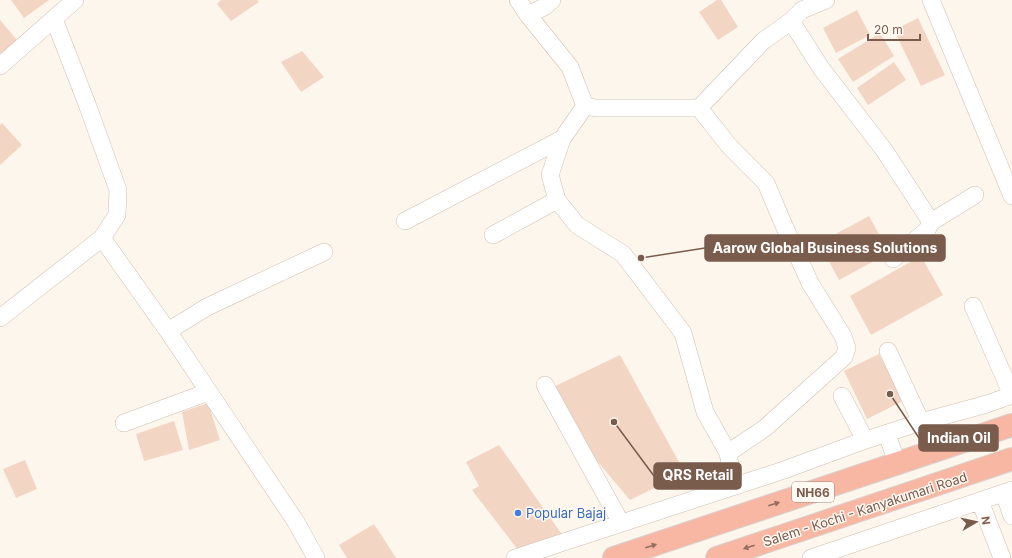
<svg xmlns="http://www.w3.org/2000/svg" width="1012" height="558" font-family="Inter,sans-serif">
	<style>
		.building { fill: #f3d5c3 }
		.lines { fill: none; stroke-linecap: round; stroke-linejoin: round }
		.minor-casing { stroke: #d1beb0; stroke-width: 18 }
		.highway-casing { stroke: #dad1cd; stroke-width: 24 }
		.minor { stroke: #fff; stroke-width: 17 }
		.highway { stroke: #f7b7a3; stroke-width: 22 }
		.oneway { fill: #936e5e }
		.shop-dot { fill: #3f7fe0; stroke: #fffaf3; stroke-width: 1.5 }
		.labels { text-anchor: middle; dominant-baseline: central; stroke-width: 3; stroke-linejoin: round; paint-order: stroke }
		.shield { fill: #fffaf3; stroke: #a28b7f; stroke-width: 1 }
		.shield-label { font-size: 12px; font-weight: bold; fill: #7a5c4d }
		.street-label { font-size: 13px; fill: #7a5c4d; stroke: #fffaf3 }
		.shop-label { font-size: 13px; fill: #366cbe; stroke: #fffaf3; text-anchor: start }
		.leader { fill: none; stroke: #7a5c4d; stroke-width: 1.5 }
		.callout-dot { fill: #7a5c4d; stroke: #fffaf3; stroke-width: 1.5 }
		.callout { fill: #7a5c4d; stroke: #7a5c4d; stroke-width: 1.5 }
		.callout-label { font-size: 14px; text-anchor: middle; font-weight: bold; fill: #fff }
	</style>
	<rect width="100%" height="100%" fill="#fdf6ec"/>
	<path class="building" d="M 11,0 L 49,0 L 24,18 Z
		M 221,0 L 257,0 L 259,2 L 231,21 L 217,4 Z
		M 717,0 L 721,0 L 738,27 L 718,40 L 699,12 Z
		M 857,10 L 870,35 L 836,53 L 823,28 Z
		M 918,18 L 945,75 L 921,86 L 894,30 Z
		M 0,20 L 17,40 L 0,54 Z
		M 880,33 L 894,56 L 853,82 L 838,59 Z
		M 302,51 L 324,77 L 301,92 L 281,62 Z
		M 894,62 L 906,80 L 868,105 L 857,88 Z
		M 2,123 L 22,145 L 0,165 L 0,125 Z
		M 869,216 L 889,253 L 839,280 L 819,243 Z
		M 921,256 L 943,295 L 871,335 L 850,296 Z
		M 879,354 L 903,401 L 867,419 L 844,371 Z
		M 620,355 L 685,473 L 630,500 L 592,455 L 549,389 Z
		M 208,403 L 220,440 L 189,450 L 182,412 Z
		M 174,421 L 183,450 L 144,461 L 136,434 Z
		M 499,445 L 563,536 L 518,550 L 472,490 L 479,486 L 466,462 Z
		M 25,460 L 37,489 L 16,498 L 3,469 Z
		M 374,524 L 396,558 L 347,558 L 339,545 Z"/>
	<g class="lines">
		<g class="minor-casing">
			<path id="minor" d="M 518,0 L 528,15 L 570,67 L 585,106 L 596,108 L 699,108
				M 931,0 L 1012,196
				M 528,15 L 544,7 L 552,0
				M 54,19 L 87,104 L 118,190 L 117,215 L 102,238
				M 791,21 L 821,68 L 884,150 L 931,222 L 975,195
				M 0,66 L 75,0
				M 585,106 L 562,139 L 550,175 L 557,200 L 577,225 L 623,254 L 683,333 L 705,412 L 728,453 L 734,486
				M 405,221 L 562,139
				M 493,235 L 557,200
				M 893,259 L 927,230 L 931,222
				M 973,306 L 1012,395
				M 0,318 L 102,238 L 168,331 L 296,522 L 316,558
				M 168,331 L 207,307 L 324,252
				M 888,351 L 921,422
				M 545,385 L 621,523
				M 842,396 L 865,440
				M 124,423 L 208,392
				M 887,434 L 897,463
				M 728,453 L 765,428 L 844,357 L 847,348 L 843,336 L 810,283 L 782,221 L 766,183 L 730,147 L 699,108 L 763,41 L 791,21 L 802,10 L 826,0
				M 1004,493 L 1012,516
				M 980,501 L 1002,558
				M 515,558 L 784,470 L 860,442 L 921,422 L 987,404 L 1012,395
				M 811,558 L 1012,490"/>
		</g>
		<g class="highway-casing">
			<path id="highway" d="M 614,558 L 1012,425
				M 717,558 L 1012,459"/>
		</g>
		<use href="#minor" class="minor"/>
		<use href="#highway" class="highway"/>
	</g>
	<defs><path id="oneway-solid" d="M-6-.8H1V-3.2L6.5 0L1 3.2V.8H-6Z"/></defs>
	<g class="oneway">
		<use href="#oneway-solid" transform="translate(774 504) rotate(-18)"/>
		<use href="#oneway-solid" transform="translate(651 546) rotate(-18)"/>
		<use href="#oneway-solid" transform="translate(749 547) rotate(162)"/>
	</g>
	<circle class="shop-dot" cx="518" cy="513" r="4"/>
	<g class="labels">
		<rect class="shield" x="792" y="482" width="42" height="20" rx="3"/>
		<g class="shield-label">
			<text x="813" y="492">NH66</text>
		</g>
		<g class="street-label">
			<text transform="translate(865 509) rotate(-18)">Salem - Kochi - Kanyakumari Road</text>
		</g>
		<g class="shop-label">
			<text x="526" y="513">Popular Bajaj</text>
		</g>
	</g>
	<path class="leader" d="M641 258L705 248M890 394L919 438M614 422L654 476"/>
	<g class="callout-dot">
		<circle cx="641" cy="258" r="4"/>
		<circle cx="890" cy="394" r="4"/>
		<circle cx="614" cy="422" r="4"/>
	</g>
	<g class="callout">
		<rect x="705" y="235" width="240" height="26" rx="4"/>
		<rect x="919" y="425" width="79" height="26" rx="4"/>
		<rect x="654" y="463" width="87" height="26" rx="4"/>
	</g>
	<g class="callout-label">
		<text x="825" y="253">Aarow Global Business Solutions</text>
		<text x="959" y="443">Indian Oil</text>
		<text x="698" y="480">QRS Retail</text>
	</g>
	<g transform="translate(976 522) rotate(81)" stroke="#fffaf3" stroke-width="3" paint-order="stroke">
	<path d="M0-3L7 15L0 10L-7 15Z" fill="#7a5c4d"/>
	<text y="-6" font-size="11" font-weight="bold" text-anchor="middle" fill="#7a5c4d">N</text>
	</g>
	<path d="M868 34v6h52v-6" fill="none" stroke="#7a5c4d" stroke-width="2"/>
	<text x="874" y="34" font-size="12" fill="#7a5c4d" stroke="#fffaf3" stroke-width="3" paint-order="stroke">20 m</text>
</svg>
